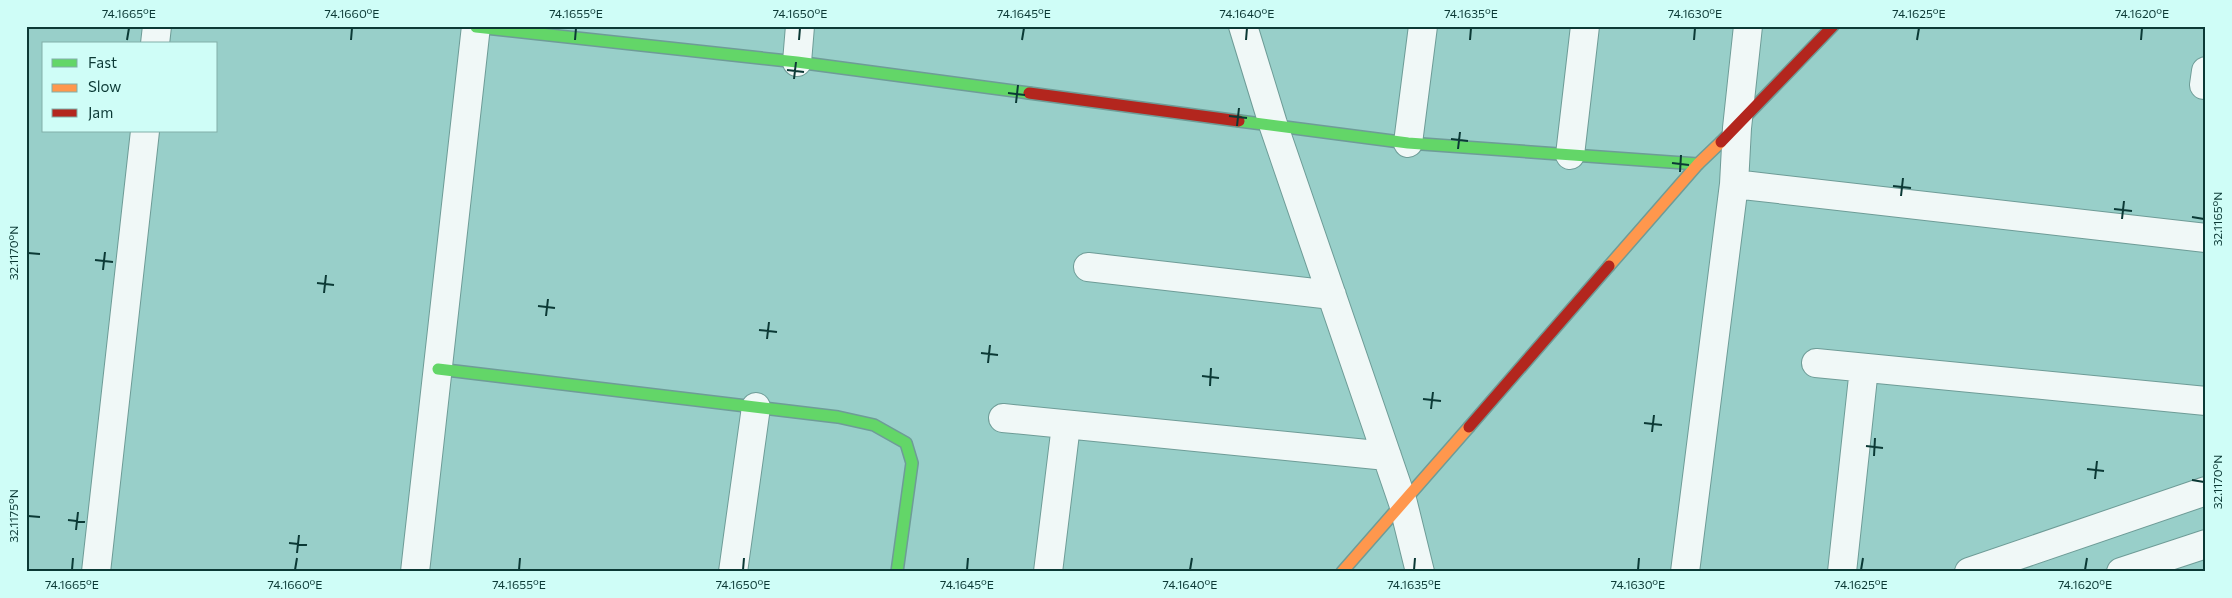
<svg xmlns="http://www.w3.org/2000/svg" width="2232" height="598" font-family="Commissioner,sans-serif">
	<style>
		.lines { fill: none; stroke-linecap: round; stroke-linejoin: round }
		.street-casing { stroke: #6e9c97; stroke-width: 30 }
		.fast-casing { stroke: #6e9c97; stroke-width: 14 }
		.slow-casing { stroke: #6e9c97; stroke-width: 14 }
		.jam-casing { stroke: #6e9c97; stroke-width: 14 }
		.street { stroke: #f0f8f7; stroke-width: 28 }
		.fast { stroke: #63d668; stroke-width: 11 }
		.slow { stroke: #ff974d; stroke-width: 11 }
		.jam { stroke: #b3261e; stroke-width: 11 }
		.ticks { fill: none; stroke: #0b3935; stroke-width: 2 }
		.neatline { fill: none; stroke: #0b3935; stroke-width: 2 }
		.ticks-label { font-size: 12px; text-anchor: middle; fill: #0b3935 }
	</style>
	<rect width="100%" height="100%" fill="#98cfc9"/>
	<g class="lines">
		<g class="street-casing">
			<path id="street" d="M 1243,26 L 1273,124 L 1403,503 L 1420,572
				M 155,44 L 157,26
				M 797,62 L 800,26
				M 2204,85 L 2206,71
				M 1408,143 L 1423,26
				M 1570,155 L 1585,26
				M 1734,184 L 2206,238
				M 1088,267 L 1332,295
				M 1816,363 L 2206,401
				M 1003,418 L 1387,456
				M 96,572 L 145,131
				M 415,572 L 476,26
				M 733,572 L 756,407
				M 1048,572 L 1066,425
				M 1685,572 L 1734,184 L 1737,128 L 1748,26
				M 1842,572 L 1864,368
				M 1969,572 L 2206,491
				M 2121,572 L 2206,544"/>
		</g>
		<g class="fast-casing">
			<path id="fast" d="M 476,27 L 797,62 L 1029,93
				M 1239,121 L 1408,143 L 1698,164
				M 438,369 L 838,417 L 874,425 L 906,443 L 912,463 L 897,572"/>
		</g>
		<g class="slow-casing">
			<path id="slow" d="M 1609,266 L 1698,164 L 1721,142
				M 1342,572 L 1469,427"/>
		</g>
		<g class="jam-casing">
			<path id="jam" d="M 1029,93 L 1239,121
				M 1721,142 L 1833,26
				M 1469,427 L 1609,266"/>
		</g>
		<use href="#street" class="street"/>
		<use href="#fast" class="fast"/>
		<use href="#slow" class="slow"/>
		<use href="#jam" class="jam"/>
	</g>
	<path class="ticks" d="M 127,40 L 129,28M 351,40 L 352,28M 575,40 L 576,28M 799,40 L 800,28M 1022,40 L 1024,28M 1246,40 L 1247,28M 1470,40 L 1471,28M 1694,40 L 1695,28M 1917,40 L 1919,28M 2141,40 L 2142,28M 787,70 L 804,72M 794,79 L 796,62M 1008,93 L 1025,95M 1016,103 L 1018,85M 1229,116 L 1247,118M 1237,126 L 1239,108M 1451,139 L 1468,141M 1458,149 L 1460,132M 1672,163 L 1689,165M 1680,172 L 1681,155M 1893,186 L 1911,188M 1901,196 L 1903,178M 2114,209 L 2132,211M 2192,217 L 2204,219M 2122,219 L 2124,201M 28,253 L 40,254M 95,260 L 113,262M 103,270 L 105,252M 317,283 L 334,285M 324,293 L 326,275M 538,306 L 555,308M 546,316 L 548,299M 759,330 L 777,332M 767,339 L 769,322M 981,353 L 998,355M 988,363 L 990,345M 1202,376 L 1219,378M 1210,386 L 1211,368M 1423,399 L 1441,401M 1431,409 L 1433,392M 1644,423 L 1662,425M 1652,432 L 1654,415M 1866,446 L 1883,448M 1874,456 L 1875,438M 2087,469 L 2104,471M 2095,479 L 2097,461M 2192,480 L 2204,482M 28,516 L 40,517M 68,520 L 85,522M 76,530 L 78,512M 289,543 L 307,545M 297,553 L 299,535M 72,570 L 73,558M 295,570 L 297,558M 519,570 L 520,558M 743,570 L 744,558M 967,570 L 968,558M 1190,570 L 1192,558M 1414,570 L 1415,558M 1638,570 L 1639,558M 1861,570 L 1863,558M 2085,570 L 2087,558"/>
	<rect width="2232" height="598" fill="none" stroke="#cffdf7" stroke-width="55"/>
	<rect x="42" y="42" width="175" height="90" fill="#cffdf7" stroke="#81afa9"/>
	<rect x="52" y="59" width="25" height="8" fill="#63d668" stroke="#81afa9"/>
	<text x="88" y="68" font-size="15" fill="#0b3935">Fast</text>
	<rect x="52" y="84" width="25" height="8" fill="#ff974d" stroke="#81afa9"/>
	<text x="88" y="92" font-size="15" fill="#0b3935">Slow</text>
	<rect x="52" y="109" width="25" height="8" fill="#b3261e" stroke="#81afa9"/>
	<text x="88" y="118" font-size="15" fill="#0b3935">Jam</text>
	<rect x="28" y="28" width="2176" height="542" class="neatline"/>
	<g class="ticks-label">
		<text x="129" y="18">74.1665°E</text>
		<text x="352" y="18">74.1660°E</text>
		<text x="576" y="18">74.1655°E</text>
		<text x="800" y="18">74.1650°E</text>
		<text x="1024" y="18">74.1645°E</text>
		<text x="1247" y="18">74.1640°E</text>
		<text x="1471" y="18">74.1635°E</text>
		<text x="1695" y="18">74.1630°E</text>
		<text x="1919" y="18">74.1625°E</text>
		<text x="2142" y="18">74.1620°E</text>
		<text transform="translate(2218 219) rotate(-90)" y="4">32.1165°N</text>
		<text transform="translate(14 253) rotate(-90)" y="4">32.1170°N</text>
		<text transform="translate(2218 482) rotate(-90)" y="4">32.1170°N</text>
		<text transform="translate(14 516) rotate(-90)" y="4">32.1175°N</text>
		<text x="72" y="589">74.1665°E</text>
		<text x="295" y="589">74.1660°E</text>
		<text x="519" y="589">74.1655°E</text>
		<text x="743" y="589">74.1650°E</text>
		<text x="967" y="589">74.1645°E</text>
		<text x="1190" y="589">74.1640°E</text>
		<text x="1414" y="589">74.1635°E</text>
		<text x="1638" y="589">74.1630°E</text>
		<text x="1861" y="589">74.1625°E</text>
		<text x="2085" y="589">74.1620°E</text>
	</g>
</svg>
